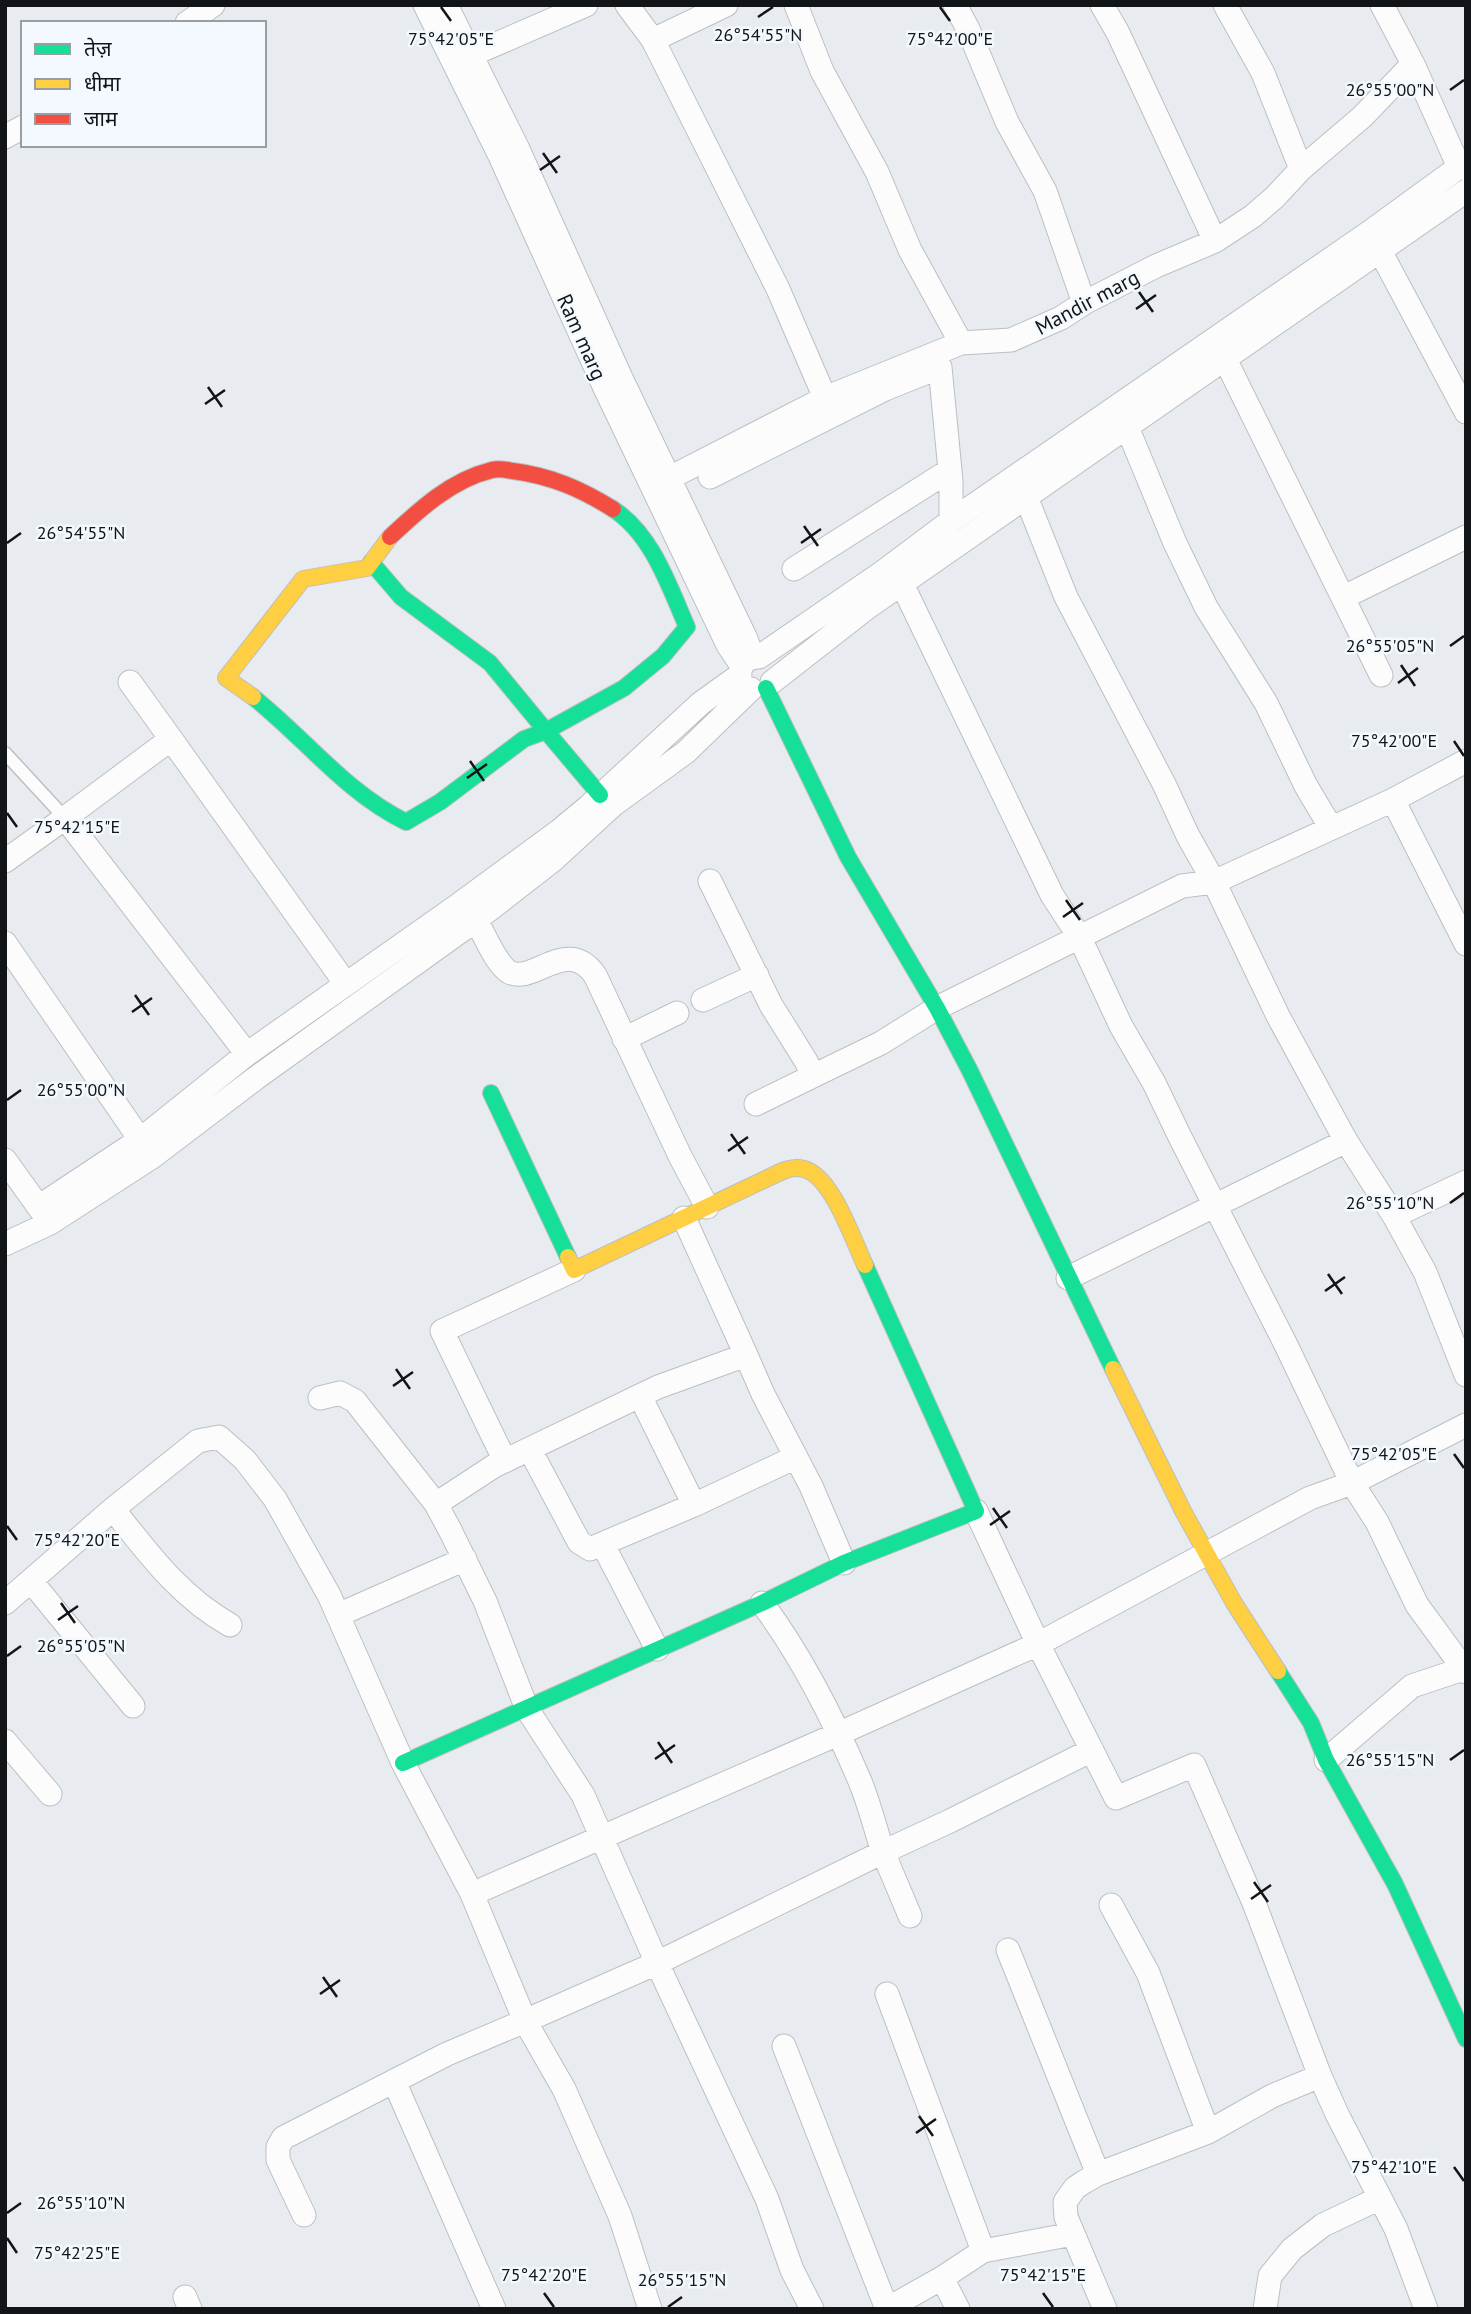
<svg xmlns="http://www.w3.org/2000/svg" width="1471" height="2314" font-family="'PT Sans','Noto Sans Devanagari',sans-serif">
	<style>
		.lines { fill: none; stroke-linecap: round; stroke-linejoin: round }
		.lane-casing { stroke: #bcbfc2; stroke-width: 15 }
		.street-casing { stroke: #bcbfc2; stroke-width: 25 }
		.fast-casing { stroke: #bcbfc2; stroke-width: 18 }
		.slow-casing { stroke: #bcbfc2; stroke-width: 18 }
		.jam-casing { stroke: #bcbfc2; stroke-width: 18 }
		.lane { stroke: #fcfcfd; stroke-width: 12 }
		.street { stroke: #fcfcfd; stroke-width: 23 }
		.fast { stroke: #16e098; stroke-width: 16 }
		.slow { stroke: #ffcf43; stroke-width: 16 }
		.jam { stroke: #f24e42; stroke-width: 16 }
		.ticks { fill: none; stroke: #121517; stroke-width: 2.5 }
		.labels { text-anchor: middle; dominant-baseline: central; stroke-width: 5; stroke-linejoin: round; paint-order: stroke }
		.street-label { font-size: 21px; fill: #121517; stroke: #f3f9fe }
		.ticks-label { font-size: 18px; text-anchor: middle; fill: #121517; stroke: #f3f9fe; stroke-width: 5; stroke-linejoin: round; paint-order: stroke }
	</style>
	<rect width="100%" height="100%" fill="#e8ecf0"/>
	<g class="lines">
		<g class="lane-casing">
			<path id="lane" d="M 5,753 L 65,818"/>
		</g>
		<g class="street-casing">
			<path id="street" d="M 425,5 L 500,156 L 604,386 L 728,645 L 742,666
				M 446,5 L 517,147 L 621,378 L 746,639 L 753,658
				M 627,5 L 653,40 L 726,5
				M 796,5 L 822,71 L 877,172 L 910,250 L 961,343
				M 955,5 L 968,29 L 1007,122 L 1045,191 L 1084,303
				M 1102,5 L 1118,33 L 1215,241
				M 1225,5 L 1263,73 L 1301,169
				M 187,23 L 213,5
				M 653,40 L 778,289 L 825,398
				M 471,55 L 586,5
				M 1413,64 L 1459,167 L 1466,169
				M 5,137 L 23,127
				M 1370,237 L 1379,249 L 1466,412
				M 1225,359 L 1381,675
				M 1119,415 L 1127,427 L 1175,543 L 1206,607 L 1266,703 L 1306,786 L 1331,828
				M 710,477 L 885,389 L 940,367 L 951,481 L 951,521
				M 1011,480 L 1026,497 L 1066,597 L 1165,786 L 1188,836 L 1214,882 L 1278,1016 L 1346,1141 L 1394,1216 L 1425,1272 L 1466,1375
				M 654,486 L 825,398 L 961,343 L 1011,340 L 1061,318 L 1084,303 L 1156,266 L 1215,241 L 1253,216 L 1275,197 L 1301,169 L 1362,117 L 1413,64 L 1382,5
				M 794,569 L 950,470
				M 883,572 L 902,584 L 1052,895 L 1080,938 L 1121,1026 L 1154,1083 L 1180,1137 L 1286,1345 L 1352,1483 L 1377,1522 L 1417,1605 L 1466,1672
				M 1344,597 L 1466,537
				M 759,657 L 883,572 L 951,521 L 1367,234 L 1466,162
				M 130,682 L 171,739
				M 772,682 L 868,607 L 1466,191
				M 1393,800 L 1466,944
				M 65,818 L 171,739 L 346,984
				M 5,861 L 65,818 L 247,1054
				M 710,881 L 771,1005 L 806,1061 L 813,1076 L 881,1043 L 937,1008 L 1182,886 L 1214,882 L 1393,800 L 1466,761
				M 476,920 C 484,934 496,964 509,972 C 534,985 567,935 595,975 L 680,1156 L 707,1207
				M 5,943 L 148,1151
				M 703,1000 L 757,975
				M 624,1039 L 677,1013
				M 756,1104 L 813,1076
				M 5,1160 L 48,1220
				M 40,1206 L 141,1139 L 247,1054 L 457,906 L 559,831 L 588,807 L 701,703 L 740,675
				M 1394,1216 L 1466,1182
				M 684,1218 L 746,1355
				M 5,1244 L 50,1223 L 152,1157 L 256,1078 L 476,920 L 552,861 L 613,805 L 686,752 L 751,689
				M 1068,1278 L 1346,1141
				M 640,1396 L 694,1505
				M 320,1398 L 340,1393 L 355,1401 L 436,1504 L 451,1532 L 485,1601 L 527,1709 L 583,1795 L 657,1963 L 525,2021 L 564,2089 L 620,2216 L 650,2309
				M 530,1450 L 579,1542 L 590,1549 L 694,1505 L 796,1457
				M 505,1461 L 442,1331 L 574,1270
				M 436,1504 L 494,1466 L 658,1387 L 746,1355 L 763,1394 L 811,1486 L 844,1563
				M 113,1509 C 148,1553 180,1597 230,1625
				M 976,1511 L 1038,1644 L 1116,1798 L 1194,1765 L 1254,1903 L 1320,2076 L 1337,2114 L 1396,2229 L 1426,2309
				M 603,1545 L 657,1649
				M 31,1581 L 133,1706
				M 5,1603 L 113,1509 L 198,1441 L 219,1437 L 245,1460 L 275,1499 L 329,1595 L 403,1763 L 472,1894 L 525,2021 L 447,2054 L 283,2138 L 278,2147 L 278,2160 L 304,2215
				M 762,1603 C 802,1657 833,1718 859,1779 C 869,1802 875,1828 883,1852 L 657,1963 L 767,2199 L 792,2270 L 812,2309
				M 338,1615 L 465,1559
				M 5,1741 L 50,1794
				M 1326,1760 L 1412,1686 L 1466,1668
				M 472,1894 L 838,1734 L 1038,1644 L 1310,1498 L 1352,1483 L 1466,1425
				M 1111,1905 L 1148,1973 L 1208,2132
				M 910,1916 L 883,1852 L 950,1821 L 1092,1750
				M 1008,1950 L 1098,2174
				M 887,1994 L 983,2251 L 942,2278 L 958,2309
				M 784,2046 L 887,2309
				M 394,2081 L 494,2309
				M 983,2251 L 1073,2234
				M 185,2297 L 190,2309
				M 887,2309 L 942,2278
				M 1105,2309 L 1066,2217 L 1065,2202 L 1075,2188 L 1084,2182 L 1098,2174 L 1208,2132 L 1272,2096 L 1320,2076
				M 1265,2309 L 1270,2276 L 1292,2249 L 1323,2225 L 1380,2198"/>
		</g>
		<g class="fast-casing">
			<path id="fast" d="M 766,688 L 848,857 L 937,1008 L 970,1071 L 1113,1369
				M 253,697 C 306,739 345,792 406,822 L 440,802 L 524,739 L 546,731 L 490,663 L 401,597 L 371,562
				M 600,795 L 546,731 L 624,688 L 663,656 L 687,627 C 669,586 652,534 613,509
				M 491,1093 L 568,1257
				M 1278,1671 L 1311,1723 L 1326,1760 L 1395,1884 L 1466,2039
				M 403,1763 L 762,1603 L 844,1563 L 976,1511 L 865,1265"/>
		</g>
		<g class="slow-casing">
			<path id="slow" d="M 253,697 L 226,678 L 303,579 L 367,568 L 390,537
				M 568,1257 L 574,1270 L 772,1176 C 782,1171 792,1166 804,1169 C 832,1176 853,1240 865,1265
				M 1113,1369 L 1183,1511 L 1234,1603 L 1278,1671"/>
		</g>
		<g class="jam-casing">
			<path id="jam" d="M 390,537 C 420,509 451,480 492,470 C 499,468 507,470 513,471 C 551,476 581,489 613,509"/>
		</g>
		<use href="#lane" class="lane"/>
		<use href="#street" class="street"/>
		<use href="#fast" class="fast"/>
		<use href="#slow" class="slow"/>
		<use href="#jam" class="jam"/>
	</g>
	<path class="ticks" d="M 441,7 L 451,21M 940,7 L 950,21M 758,17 L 773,7M 1450,90 L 1464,80M 543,153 L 557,173M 540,170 L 560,156M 1139,292 L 1153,312M 1136,309 L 1156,295M 208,387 L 222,407M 205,404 L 225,390M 804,526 L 818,546M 7,543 L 21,533M 801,543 L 821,529M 1450,646 L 1464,636M 1401,665 L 1415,686M 1398,683 L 1418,668M 1454,741 L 1464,756M 470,761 L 484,781M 467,778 L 487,764M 7,813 L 17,827M 1066,900 L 1080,920M 1063,917 L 1083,903M 135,995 L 149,1015M 132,1012 L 152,998M 7,1100 L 21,1090M 731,1134 L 745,1154M 728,1151 L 748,1137M 1450,1203 L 1464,1193M 1328,1274 L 1342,1294M 1325,1291 L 1345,1277M 396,1369 L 410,1389M 393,1386 L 413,1372M 1454,1454 L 1464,1468M 993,1508 L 1007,1528M 990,1525 L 1010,1511M 7,1526 L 17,1540M 61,1603 L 75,1623M 58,1620 L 78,1606M 7,1656 L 21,1646M 658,1742 L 672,1763M 655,1759 L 675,1745M 1450,1760 L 1464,1750M 1254,1882 L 1268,1902M 1251,1899 L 1271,1885M 323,1977 L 337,1997M 320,1994 L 340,1980M 919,2116 L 933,2136M 916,2133 L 936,2119M 1454,2167 L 1464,2181M 7,2213 L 21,2203M 7,2238 L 17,2253M 544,2293 L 554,2307M 1043,2293 L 1053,2307M 668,2307 L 682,2297"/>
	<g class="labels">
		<g class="street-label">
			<text transform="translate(1087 302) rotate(-28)">Mandir marg</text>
			<text transform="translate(582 337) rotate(66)">Ram marg</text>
		</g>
	</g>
	<g class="ticks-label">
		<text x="758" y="41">26°54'55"N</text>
		<text x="451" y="45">75°42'05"E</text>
		<text x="950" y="45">75°42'00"E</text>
		<text x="1390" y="96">26°55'00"N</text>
		<text x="81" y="539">26°54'55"N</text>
		<text x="1390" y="652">26°55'05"N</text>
		<text x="1394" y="747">75°42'00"E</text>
		<text x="77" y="833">75°42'15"E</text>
		<text x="81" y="1096">26°55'00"N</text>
		<text x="1390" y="1209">26°55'10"N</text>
		<text x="1394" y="1460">75°42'05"E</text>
		<text x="77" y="1546">75°42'20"E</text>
		<text x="81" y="1652">26°55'05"N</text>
		<text x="1390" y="1766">26°55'15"N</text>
		<text x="1394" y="2173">75°42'10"E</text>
		<text x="81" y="2209">26°55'10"N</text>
		<text x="77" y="2259">75°42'25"E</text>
		<text x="544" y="2281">75°42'20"E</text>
		<text x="1043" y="2281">75°42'15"E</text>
		<text x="682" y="2286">26°55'15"N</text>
	</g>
	<rect width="1471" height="2314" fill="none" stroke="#121517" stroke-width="14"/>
	<rect x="21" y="21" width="245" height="126" fill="#f3f9fe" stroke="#999ea2" stroke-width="2"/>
	<rect x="35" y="44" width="35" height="10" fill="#16e098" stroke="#999ea2" stroke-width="2"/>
	<text x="84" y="56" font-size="21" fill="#121517">तेज़</text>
	<rect x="35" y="79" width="35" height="10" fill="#ffcf43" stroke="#999ea2" stroke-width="2"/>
	<text x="84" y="91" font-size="21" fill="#121517">धीमा</text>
	<rect x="35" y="114" width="35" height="10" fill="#f24e42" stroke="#999ea2" stroke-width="2"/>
	<text x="84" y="126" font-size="21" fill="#121517">जाम</text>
</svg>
